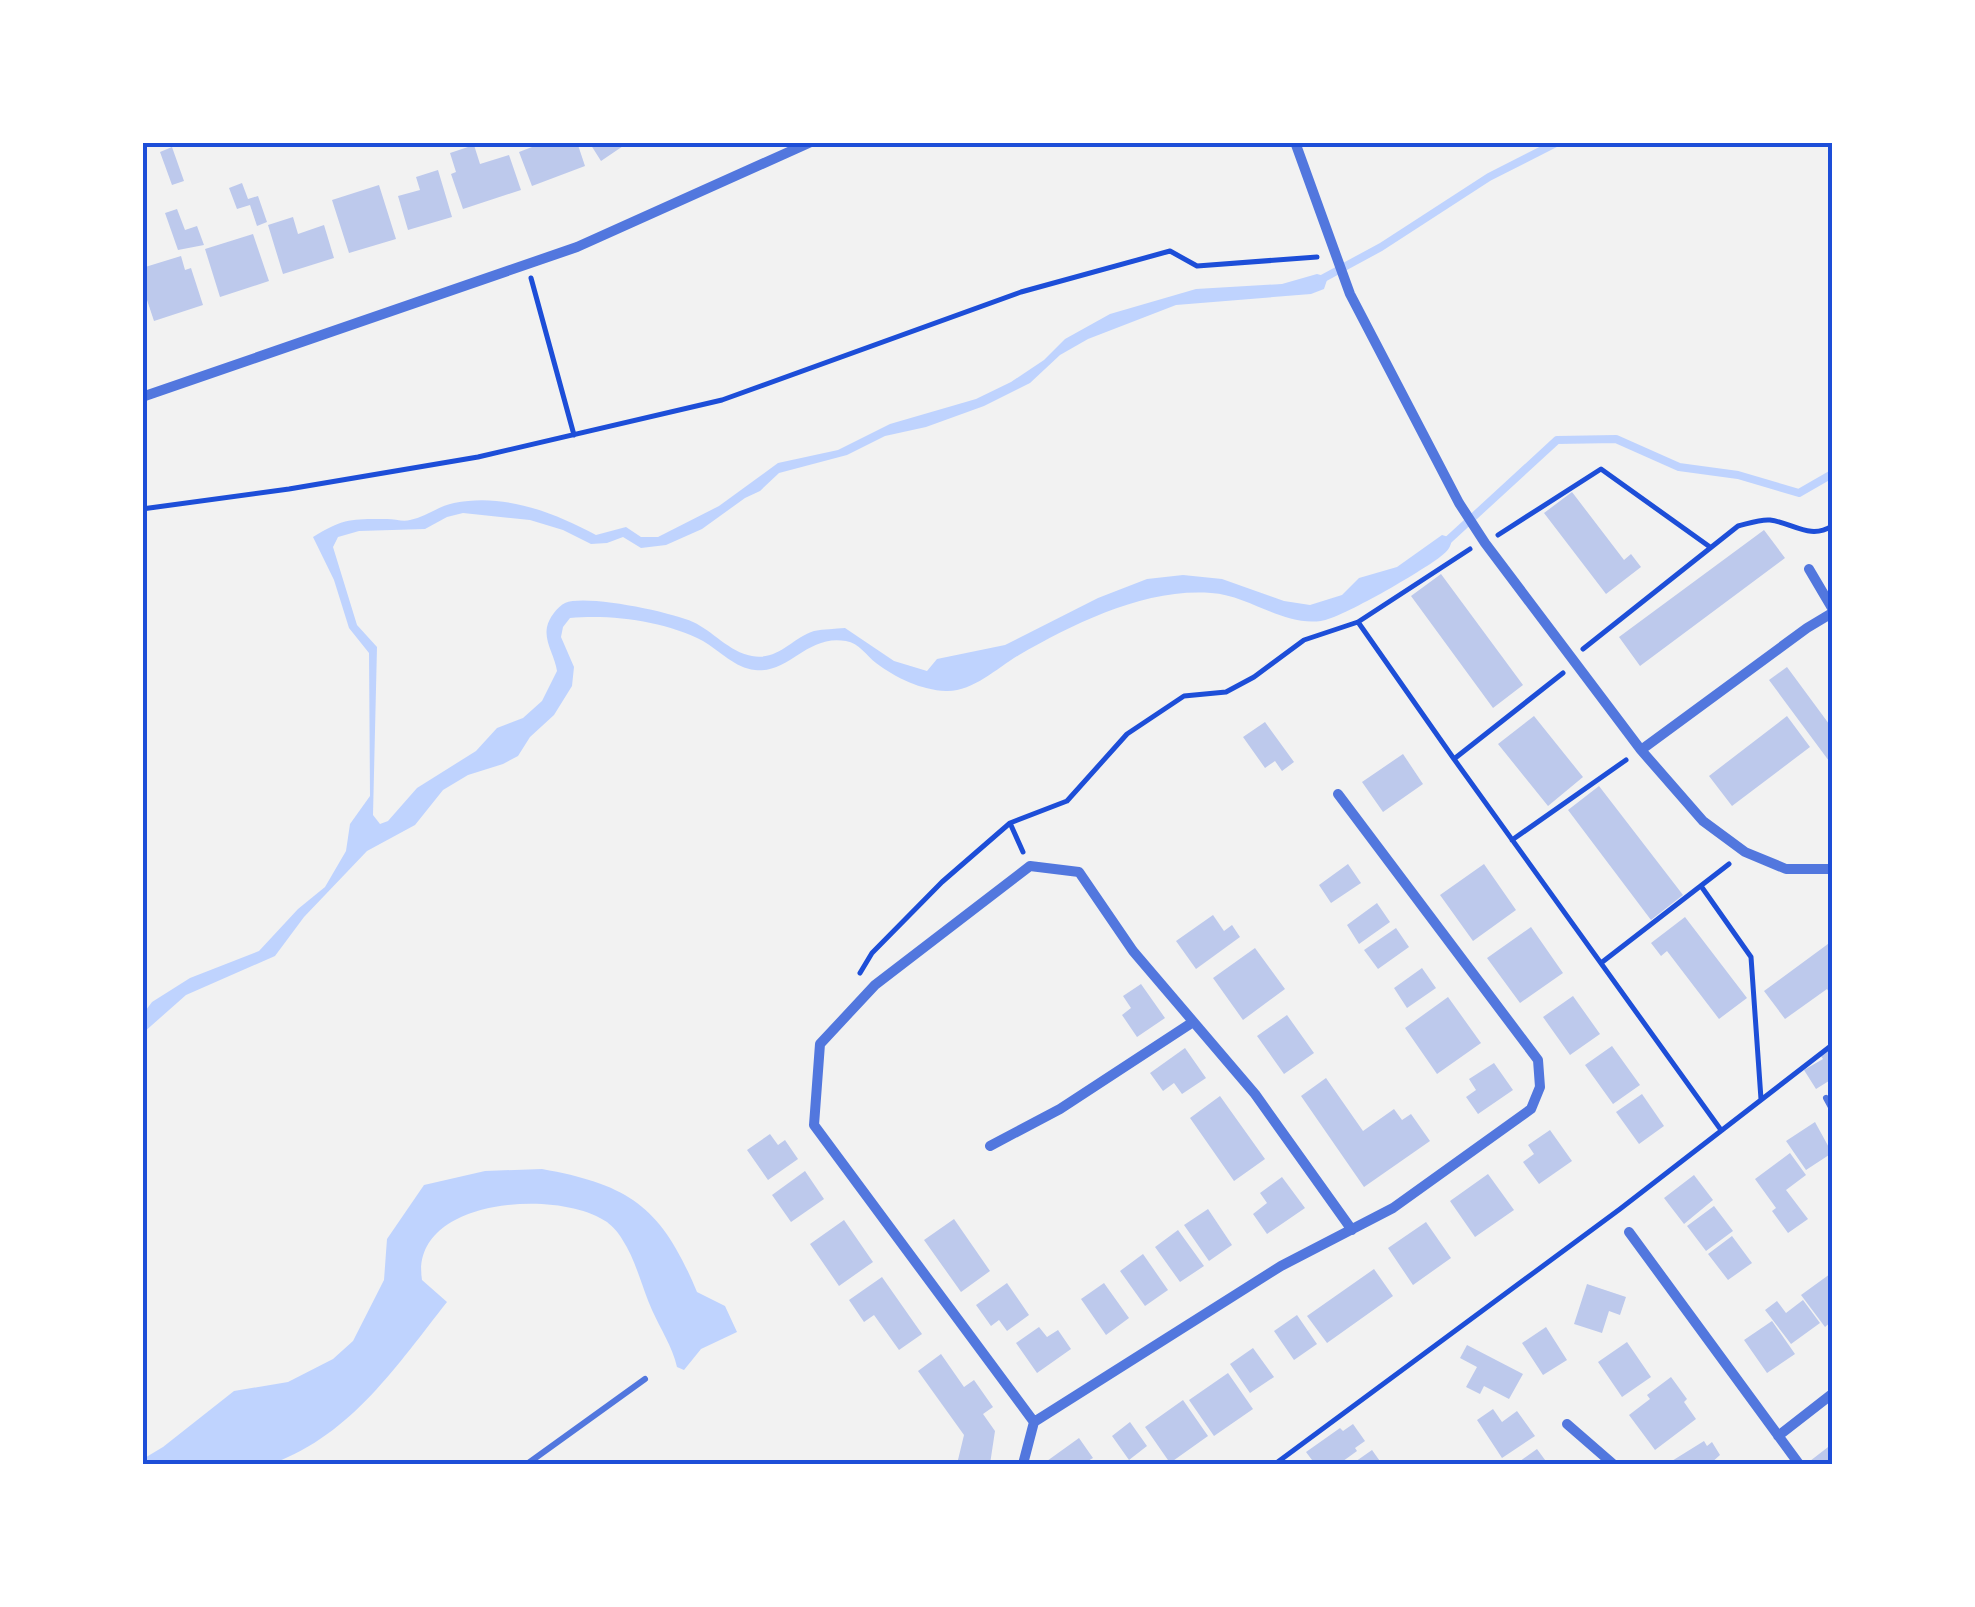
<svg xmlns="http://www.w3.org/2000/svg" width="1975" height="1607" font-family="'Titillium Web',sans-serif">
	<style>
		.water { fill: #bfd3fe }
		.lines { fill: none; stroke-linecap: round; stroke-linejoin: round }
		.stream { stroke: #bfd3fe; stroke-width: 8 }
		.building { fill: #bdc9ec }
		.path { stroke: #1d4ed8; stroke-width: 5 }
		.service { stroke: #5277de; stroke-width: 6 }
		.minor { stroke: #5277de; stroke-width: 10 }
		.neatline { fill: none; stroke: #1d4ed8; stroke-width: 4 }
	</style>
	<rect width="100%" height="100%" fill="#f2f2f2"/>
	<path class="water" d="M 1317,274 L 1328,277 L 1324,289 L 1311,294 L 1176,305 L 1088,339 L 1060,355 L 1030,383 L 984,406 L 926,427 L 885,436 L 847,455 L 779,473 L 760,491 L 745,498 L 702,529 L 666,545 L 641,548 L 623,537 L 607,543 L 591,544 L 563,530 L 530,520 L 463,513 L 447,517 L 425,529 L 359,531 L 338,537 L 333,547 L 357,625 L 377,647 L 373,815 L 380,824 L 388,821 L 417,788 L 476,751 L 497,728 L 523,718 L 542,701 L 557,671 C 555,656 544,642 547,627 C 549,618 557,607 565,603 C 586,594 671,612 693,622 C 713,631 729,652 752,656 C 778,661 792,638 814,631 C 824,629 835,629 845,628 L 894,661 L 927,671 L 937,659 L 1005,645 L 1098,598 L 1147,579 L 1183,575 L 1222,579 L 1284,601 L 1310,605 L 1342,595 L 1359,578 L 1397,567 L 1442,535 L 1452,538 C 1451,547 1448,551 1440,557 C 1422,571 1342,618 1321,621 C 1281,626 1249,595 1211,593 C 1145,588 1075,623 1019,655 C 997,668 973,692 946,691 C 921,690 896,678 876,663 C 867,656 859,643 846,641 C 807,634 789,674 755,670 C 735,668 720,651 703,641 C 666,621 611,614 570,618 L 563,627 L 561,637 L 574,667 L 572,686 L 554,715 L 530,737 L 518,756 L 503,764 L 468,775 L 443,790 L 415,825 L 367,851 L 304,917 L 275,956 L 186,995 L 143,1033 L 143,1014 L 152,1002 L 190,978 L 259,951 L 298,909 L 325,887 L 346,851 L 350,824 L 370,796 L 369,653 L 349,628 L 334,580 L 313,537 C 344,518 351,519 387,519 C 395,519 403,522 410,520 C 425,517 439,506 454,503 C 504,493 553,512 596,535 L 626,527 L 641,537 L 658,537 L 719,506 L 778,463 L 838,450 L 890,424 L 976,399 L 1011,382 L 1044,360 L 1065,339 L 1110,314 L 1196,289 L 1282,284 Z
		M 542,1169 C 631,1185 662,1208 697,1292 L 725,1306 L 737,1332 L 701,1349 L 684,1370 L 677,1367 C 672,1346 661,1330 652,1310 C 642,1288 636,1260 622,1239 C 619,1233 612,1226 607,1222 C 558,1188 409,1198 422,1280 L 447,1302 C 398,1364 352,1434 274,1463 C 254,1470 169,1465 143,1464 L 143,1459 L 163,1447 L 234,1391 L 288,1382 L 333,1359 L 353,1341 L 384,1280 L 387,1239 L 424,1185 L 485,1171 Z"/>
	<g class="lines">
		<path class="stream" d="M 1320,280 L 1381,247 L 1489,177 L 1558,142
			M 1446,542 L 1557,440 L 1616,439 L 1679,467 L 1738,475 L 1799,493 L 1832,474"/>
	</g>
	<path class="building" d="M 545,142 L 577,142 L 585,166 L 532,186 L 519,152 Z
		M 589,142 L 629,142 L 601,161 Z
		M 474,145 L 480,164 L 509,155 L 521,190 L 463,209 L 451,174 L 456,172 L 450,153 Z
		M 172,147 L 184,181 L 172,185 L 160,152 Z
		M 438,170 L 452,217 L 408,230 L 398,196 L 420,190 L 416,177 Z
		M 242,183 L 248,199 L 258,196 L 267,222 L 257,226 L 250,205 L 237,209 L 229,188 Z
		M 379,185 L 396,239 L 349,253 L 332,200 Z
		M 177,209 L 185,230 L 197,226 L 204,245 L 178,250 L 165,213 Z
		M 293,217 L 298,234 L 324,225 L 334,258 L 283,274 L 268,225 Z
		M 253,234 L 269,281 L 220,297 L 205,249 Z
		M 181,256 L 185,270 L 191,268 L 203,305 L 154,321 L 142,285 L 142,268 Z
		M 1572,492 L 1624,560 L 1631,554 L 1641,567 L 1606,594 L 1544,513 Z
		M 1764,530 L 1785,558 L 1640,666 L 1619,637 Z
		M 1441,574 L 1523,685 L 1493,708 L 1411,596 Z
		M 1787,667 L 1832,728 L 1832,758 L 1829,761 L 1769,680 Z
		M 1534,716 L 1583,777 L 1548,806 L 1498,744 Z
		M 1787,716 L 1810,747 L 1732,806 L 1709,776 Z
		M 1265,722 L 1294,762 L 1282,771 L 1275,761 L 1265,768 L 1243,737 Z
		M 1403,754 L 1423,784 L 1383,812 L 1362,782 Z
		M 1599,786 L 1683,895 L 1651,920 L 1568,810 Z
		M 1348,864 L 1361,883 L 1331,903 L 1319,885 Z
		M 1484,864 L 1516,910 L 1473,941 L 1440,895 Z
		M 1377,903 L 1390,922 L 1359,944 L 1347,925 Z
		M 1213,915 L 1224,931 L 1232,925 L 1240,937 L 1196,969 L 1176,941 Z
		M 1685,917 L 1747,998 L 1719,1019 L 1667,951 L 1661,956 L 1651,943 Z
		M 1531,927 L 1563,973 L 1520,1003 L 1487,958 Z
		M 1396,928 L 1409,947 L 1378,969 L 1364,950 Z
		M 1832,941 L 1832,997 L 1827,989 L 1785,1019 L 1764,991 Z
		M 1255,948 L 1285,989 L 1243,1020 L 1213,978 Z
		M 1422,968 L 1436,988 L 1407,1008 L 1394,988 Z
		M 1141,984 L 1165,1018 L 1137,1037 L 1122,1015 L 1131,1008 L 1123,996 Z
		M 1573,996 L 1600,1034 L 1570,1055 L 1543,1017 Z
		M 1448,997 L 1481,1043 L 1437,1074 L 1405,1028 Z
		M 1287,1015 L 1314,1053 L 1284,1074 L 1257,1036 Z
		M 1612,1046 L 1640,1085 L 1613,1104 L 1585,1065 Z
		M 1832,1047 L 1832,1079 L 1816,1089 L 1804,1070 L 1823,1059 L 1820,1055 Z
		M 1185,1048 L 1206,1078 L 1182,1094 L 1174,1083 L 1163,1091 L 1150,1073 Z
		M 1494,1063 L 1513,1090 L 1478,1114 L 1466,1097 L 1476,1090 L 1469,1079 Z
		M 1326,1078 L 1363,1131 L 1394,1109 L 1402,1120 L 1411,1114 L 1430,1141 L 1364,1187 L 1301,1096 Z
		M 1642,1094 L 1664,1126 L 1639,1144 L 1616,1112 Z
		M 1220,1096 L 1265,1159 L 1234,1181 L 1190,1118 Z
		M 1815,1122 L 1832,1153 L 1806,1170 L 1786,1141 Z
		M 1550,1130 L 1572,1161 L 1539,1184 L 1523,1162 L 1534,1154 L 1528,1145 Z
		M 770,1134 L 778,1145 L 785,1140 L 798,1159 L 768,1180 L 747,1150 Z
		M 1790,1153 L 1806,1175 L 1786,1190 L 1808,1219 L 1788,1233 L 1772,1211 L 1776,1208 L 1755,1179 Z
		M 805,1171 L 824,1199 L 791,1222 L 772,1195 Z
		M 1488,1174 L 1514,1210 L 1475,1237 L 1450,1201 Z
		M 1694,1175 L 1713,1200 L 1684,1224 L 1664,1198 Z
		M 1282,1177 L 1305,1208 L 1267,1234 L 1253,1214 L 1267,1203 L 1260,1193 Z
		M 1714,1206 L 1733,1231 L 1706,1251 L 1687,1226 Z
		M 1208,1209 L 1232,1245 L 1209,1261 L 1184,1225 Z
		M 954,1219 L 990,1271 L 961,1292 L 924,1240 Z
		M 844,1220 L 873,1262 L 839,1286 L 810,1244 Z
		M 1426,1222 L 1451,1258 L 1413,1285 L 1388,1248 Z
		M 1178,1230 L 1204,1266 L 1180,1282 L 1155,1247 Z
		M 1732,1236 L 1752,1263 L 1728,1280 L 1708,1254 Z
		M 1143,1254 L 1168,1290 L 1145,1306 L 1120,1271 Z
		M 1374,1269 L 1393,1296 L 1327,1343 L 1307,1316 Z
		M 1830,1274 L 1832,1321 L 1825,1327 L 1801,1295 Z
		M 882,1277 L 922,1334 L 899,1350 L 874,1315 L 864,1322 L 849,1300 Z
		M 1007,1283 L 1029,1315 L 1007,1331 L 999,1320 L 991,1326 L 976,1305 Z
		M 1104,1283 L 1129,1318 L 1106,1335 L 1081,1299 Z
		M 1587,1284 L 1626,1297 L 1620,1315 L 1609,1311 L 1602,1333 L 1574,1324 Z
		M 1803,1300 L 1820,1323 L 1791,1344 L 1765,1310 L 1777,1301 L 1786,1313 Z
		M 1297,1315 L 1317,1344 L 1294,1360 L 1274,1331 Z
		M 1772,1321 L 1795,1354 L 1767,1373 L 1744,1340 Z
		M 1039,1327 L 1047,1337 L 1058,1330 L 1071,1349 L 1037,1373 L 1016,1343 Z
		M 1546,1327 L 1567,1360 L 1543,1375 L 1522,1343 Z
		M 1627,1342 L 1651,1377 L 1622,1397 L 1598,1362 Z
		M 1467,1345 L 1523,1374 L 1509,1399 L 1484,1386 L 1480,1394 L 1466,1387 L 1477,1367 L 1460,1358 Z
		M 1253,1348 L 1274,1377 L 1250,1393 L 1230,1364 Z
		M 941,1354 L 964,1387 L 974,1380 L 993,1407 L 983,1414 L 995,1431 L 990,1464 L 957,1464 L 964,1435 L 918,1371 Z
		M 1228,1373 L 1253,1409 L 1214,1436 L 1189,1400 Z
		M 1671,1377 L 1687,1399 L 1684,1402 L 1696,1419 L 1655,1450 L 1629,1415 L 1650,1399 L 1647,1395 Z
		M 1183,1400 L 1208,1436 L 1170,1463 L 1145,1427 Z
		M 1493,1409 L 1502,1422 L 1517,1411 L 1535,1436 L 1502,1458 L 1477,1420 Z
		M 1130,1422 L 1147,1446 L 1129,1460 L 1112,1436 Z
		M 1353,1424 L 1365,1441 L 1355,1448 L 1357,1451 L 1339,1464 L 1315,1464 L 1306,1452 L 1340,1428 L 1343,1431 Z
		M 1079,1438 L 1093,1458 L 1083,1464 L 1049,1464 L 1047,1461 Z
		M 1704,1441 L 1707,1446 L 1712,1442 L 1720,1455 L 1710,1464 L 1667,1464 Z
		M 1832,1444 L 1832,1464 L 1813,1464 L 1810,1461 Z
		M 1537,1449 L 1548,1464 L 1516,1464 Z
		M 1372,1450 L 1382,1464 L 1352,1464 Z"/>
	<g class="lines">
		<path class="path" d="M 531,278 L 574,435
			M 142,509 L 289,489 L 478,457 L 722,400 L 1021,292 L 1170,251 L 1197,266 L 1317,257
			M 1498,535 L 1601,469 L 1710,547
			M 1358,622 L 1454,759
			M 1583,649 L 1738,526 C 1747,524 1760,519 1770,520 C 1793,523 1810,540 1832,526
			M 1563,673 L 1454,759 L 1721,1130
			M 1010,823 L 1023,852
			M 1512,840 L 1626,760
			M 1701,886 L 1751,957 L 1761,1099
			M 1601,963 L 1729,864
			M 860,973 L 872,953 L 942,882 L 1010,823 L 1067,801 L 1127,734 L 1184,696 L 1226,692 L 1254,677 L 1304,640 L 1358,622 L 1470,549
			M 1275,1464 L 1620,1209 L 1832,1045"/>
		<path class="service" d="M 1826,1098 L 1832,1109
			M 527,1464 L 645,1379"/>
		<path class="minor" d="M 1295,142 L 1350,294 L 1459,503 L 1485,543 L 1641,750 L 1703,821 L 1745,852 L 1786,869 L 1832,869
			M 142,397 L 577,247 L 811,142
			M 1809,569 L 1832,608
			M 1641,750 L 1807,628 L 1832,613
			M 990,1146 L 1060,1109 L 1193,1022
			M 1629,1232 L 1799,1464
			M 1034,1422 L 814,1125 L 820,1044 L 875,985 L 1030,866 L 1079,872 L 1133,951 L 1255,1094 L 1352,1230
			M 1034,1422 L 1281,1266 L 1393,1208 L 1531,1109 L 1540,1087 L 1538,1060 L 1338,794
			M 1567,1424 L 1613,1464
			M 1778,1436 L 1832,1394
			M 1023,1464 L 1034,1422"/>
	</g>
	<rect width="1975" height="1607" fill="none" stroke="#ffffff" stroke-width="290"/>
	<rect x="145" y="145" width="1685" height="1317" class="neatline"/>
</svg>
